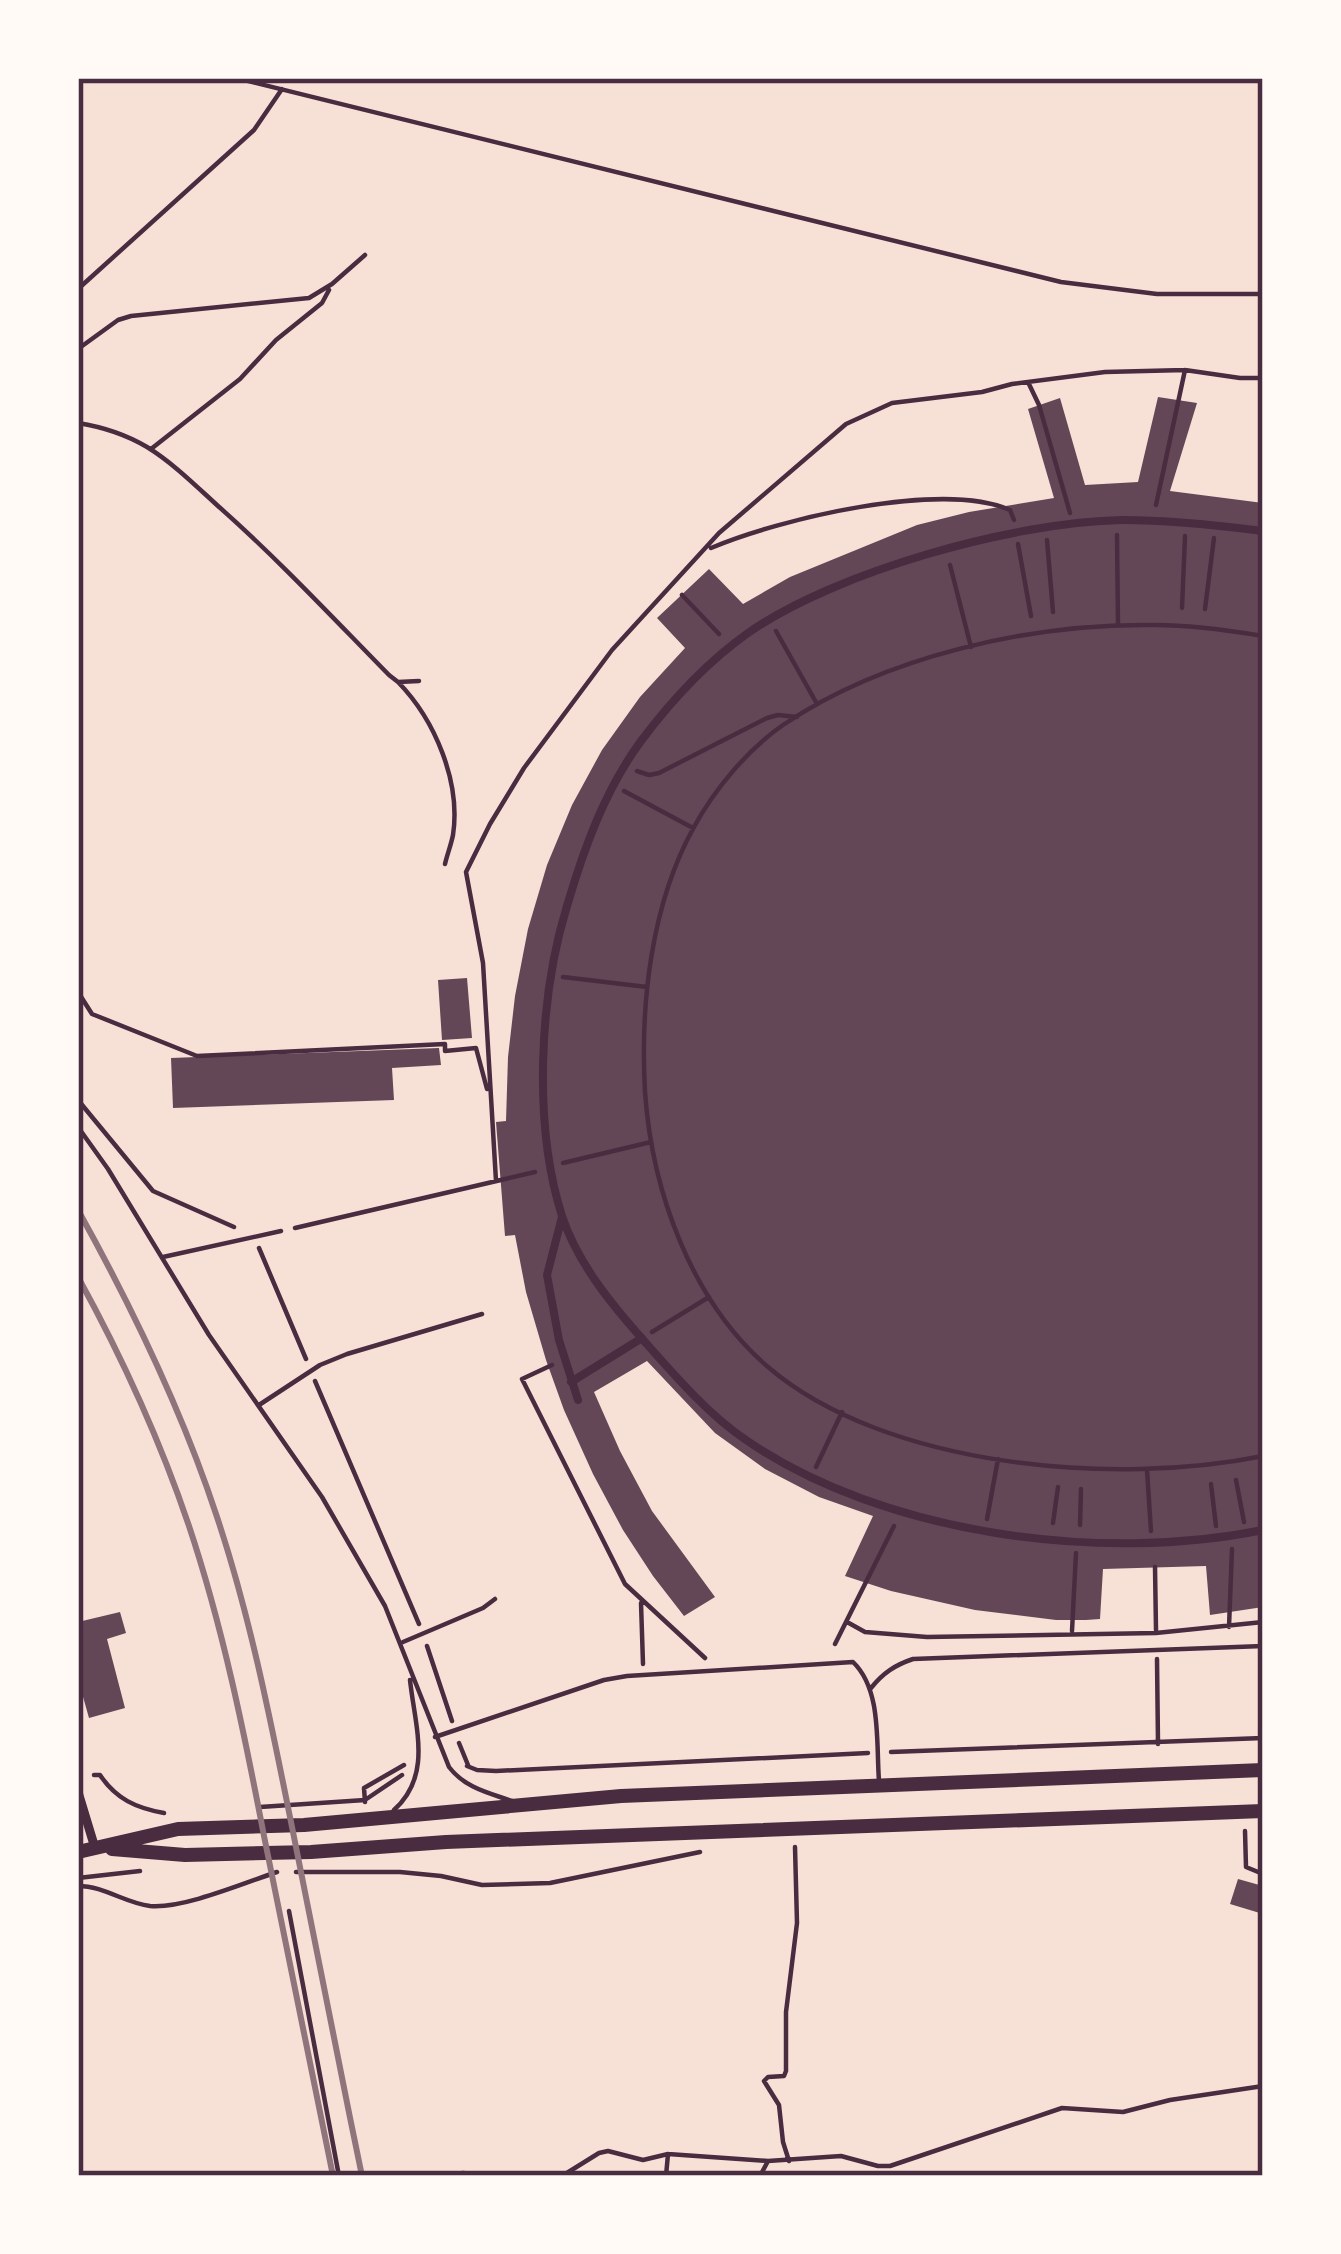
<svg xmlns="http://www.w3.org/2000/svg" width="1341" height="2254" font-family="Arial,sans-serif">
	<style>
		.building { fill: #644757 }
		.lines { fill: none; stroke-linecap: round; stroke-linejoin: round }
		.path { stroke: #4a2c40; stroke-width: 4.5 }
		.service { stroke: #4a2c40; stroke-width: 4.5 }
		.pedestrian { stroke: #4a2c40; stroke-width: 8 }
		.minor { stroke: #4a2c40; stroke-width: 9 }
		.secondary { stroke: #4a2c40; stroke-width: 14 }
		.rail { stroke: #8f747c; stroke-width: 6 }
		.neatline { fill: none; stroke: #4a2c40; stroke-width: 4.5 }
	</style>
	<rect width="100%" height="100%" fill="#f7e1d7"/>
	<path class="building" d="M 1158,397 L 1197,403 L 1170,491 L 1263,503 L 1263,1607 L 1210,1615 L 1206,1566 L 1103,1569 L 1100,1619 L 1086,1620 L 1056,1620 L 975,1610 L 891,1591 L 845,1576 L 873,1516 L 819,1497 L 765,1469 L 715,1433 L 647,1361 L 594,1392 L 620,1451 L 652,1511 L 715,1597 L 684,1616 L 653,1576 L 623,1530 L 593,1474 L 564,1410 L 546,1360 L 526,1292 L 515,1235 L 505,1236 L 496,1122 L 506,1121 L 508,1057 L 515,996 L 528,929 L 547,865 L 572,805 L 602,750 L 640,697 L 685,648 L 657,618 L 709,569 L 743,604 L 790,577 L 917,525 L 969,512 L 1054,498 L 1028,409 L 1060,398 L 1085,485 L 1138,482 Z
		M 467,978 L 472,1038 L 442,1040 L 438,980 Z
		M 439,1048 L 441,1065 L 392,1068 L 394,1100 L 173,1108 L 171,1058 Z
		M 120,1612 L 126,1633 L 107,1639 L 125,1708 L 89,1718 L 78,1679 L 78,1622 Z
		M 1238,1879 L 1263,1886 L 1263,1914 L 1230,1904 Z"/>
	<g class="lines">
		<path class="path" d="M 78,349 L 118,320 L 131,316 L 309,298 L 332,284 L 365,255
			M 1028,382 L 1039,405 L 1070,513
			M 78,423 C 103,427 125,434 147,447 C 173,463 196,486 218,506 C 278,559 333,618 389,675 L 398,682 L 419,681
			M 151,449 L 240,379 L 276,340 L 322,303 L 329,290
			M 1156,505 L 1185,370
			M 1117,535 L 1118,625
			M 1047,540 L 1053,612
			M 1018,544 L 1031,616
			M 711,548 C 779,519 942,480 1010,510 L 1014,520
			M 950,565 L 971,647
			M 682,595 L 719,634
			M 1182,608 L 1185,536
			M 1205,609 L 1214,538
			M 776,631 L 817,704
			M 1263,636 C 1227,630 1191,625 1155,625 C 1032,623 885,656 783,725 C 748,749 714,790 694,827 C 651,904 640,1005 645,1092 C 652,1191 691,1301 768,1367 C 886,1468 1116,1486 1263,1456
			M 398,682 C 435,720 461,782 453,835 C 451,845 447,855 445,864
			M 637,771 L 649,775 L 659,773 L 767,718 L 778,715 L 797,717
			M 624,791 L 693,828
			M 563,977 L 647,987
			M 78,992 L 92,1014 L 197,1056 L 445,1044 L 445,1051 L 476,1048 L 487,1089
			M 78,1100 L 153,1191 L 234,1227
			M 563,1163 L 651,1142
			M 496,1181 L 483,963 L 466,872 L 490,824 L 524,768 L 612,650 L 719,533 L 846,424 L 892,403 L 982,392 L 1012,384 L 1105,372 L 1185,370 L 1240,378 L 1263,378
			M 295,1228 L 535,1172
			M 259,1248 L 306,1359
			M 652,1332 L 709,1297
			M 552,1365 L 522,1379 L 625,1584 L 705,1658
			M 315,1381 L 419,1624
			M 816,1467 L 842,1412
			M 1147,1470 L 1151,1531
			M 1236,1480 L 1244,1522
			M 1211,1484 L 1216,1526
			M 987,1519 L 998,1459
			M 1053,1523 L 1058,1487
			M 1080,1525 L 1081,1489
			M 1155,1567 L 1156,1630
			M 641,1603 L 643,1664
			M 847,1622 L 865,1632 L 927,1637 L 1156,1633 L 1263,1622
			M 1229,1627 L 1232,1549
			M 1072,1631 L 1076,1553
			M 835,1644 L 894,1526
			M 427,1646 L 452,1721
			M 1157,1659 L 1158,1744
			M 459,1743 L 468,1765
			M 891,1752 L 1263,1738
			M 467,1766 L 477,1770 L 496,1771 L 868,1753
			M 94,1775 L 100,1775 C 116,1799 136,1808 164,1813
			M 365,1802 L 364,1788 L 404,1765
			M 260,1807 L 365,1800 L 402,1775
			M 1245,1831 L 1246,1867 L 1263,1874
			M 296,1872 L 400,1872 L 441,1876 L 482,1885 L 550,1883 L 700,1852
			M 78,1878 L 140,1871
			M 78,1886 C 104,1886 125,1903 150,1906 C 183,1909 244,1883 277,1872
			M 289,1911 L 339,2176
			M 789,2161 L 783,2142 L 779,2105 L 764,2081 L 768,2077 L 784,2076 L 786,2071 L 786,2012 L 797,1923 L 795,1847
			M 441,2176 L 463,2173 L 488,2176
			M 562,2176 L 599,2153 L 608,2151 L 643,2160 L 668,2154 L 768,2161 L 841,2156 L 878,2166 L 890,2166 L 1062,2108 L 1123,2112 L 1170,2100 L 1263,2086
			M 666,2176 L 668,2154
			M 760,2176 L 768,2161"/>
		<path class="service" d="M 236,78 L 1061,282 L 1157,294 L 1263,294
			M 78,289 L 254,130 L 282,89
			M 78,1127 L 108,1169 L 209,1335 L 322,1497 L 385,1606 L 449,1767 C 465,1788 489,1793 512,1801
			M 163,1257 L 281,1231
			M 259,1405 L 320,1365 L 347,1354 L 482,1314
			M 403,1642 L 483,1608 L 495,1599
			M 871,1688 C 883,1673 895,1665 913,1659 L 1263,1646
			M 435,1737 L 604,1680 L 627,1676 L 853,1662 C 882,1690 876,1743 879,1781
			M 394,1810 C 433,1775 415,1727 410,1680"/>
		<path class="pedestrian" d="M 1263,531 C 1216,525 1170,520 1122,520 C 1014,522 837,571 748,633 C 707,662 671,701 641,741 C 605,790 584,848 567,906 C 539,997 533,1125 562,1216 C 578,1264 612,1305 645,1342 C 675,1376 709,1415 746,1440 C 884,1535 1102,1563 1263,1530
			M 562,1217 L 547,1275 L 559,1340 L 578,1400
			M 571,1382 L 642,1338"/>
		<path class="minor" d="M 78,1792 L 95,1848"/>
		<path class="secondary" d="M 112,1849 L 185,1855 L 311,1852 L 446,1842 L 1263,1811
			M 78,1852 L 178,1829 L 304,1825 L 621,1796 L 1263,1770"/>
		<path class="rail" d="M 78,1210 C 133,1309 182,1410 217,1517 C 251,1619 271,1723 292,1827 C 315,1944 338,2060 362,2176
			M 78,1277 C 122,1357 160,1440 189,1526 C 223,1628 244,1732 264,1836 C 287,1950 310,2063 333,2176"/>
	</g>
	<rect width="1341" height="2254" fill="none" stroke="#fffaf5" stroke-width="162"/>
	<rect x="81" y="81" width="1179" height="2092" class="neatline"/>
</svg>
